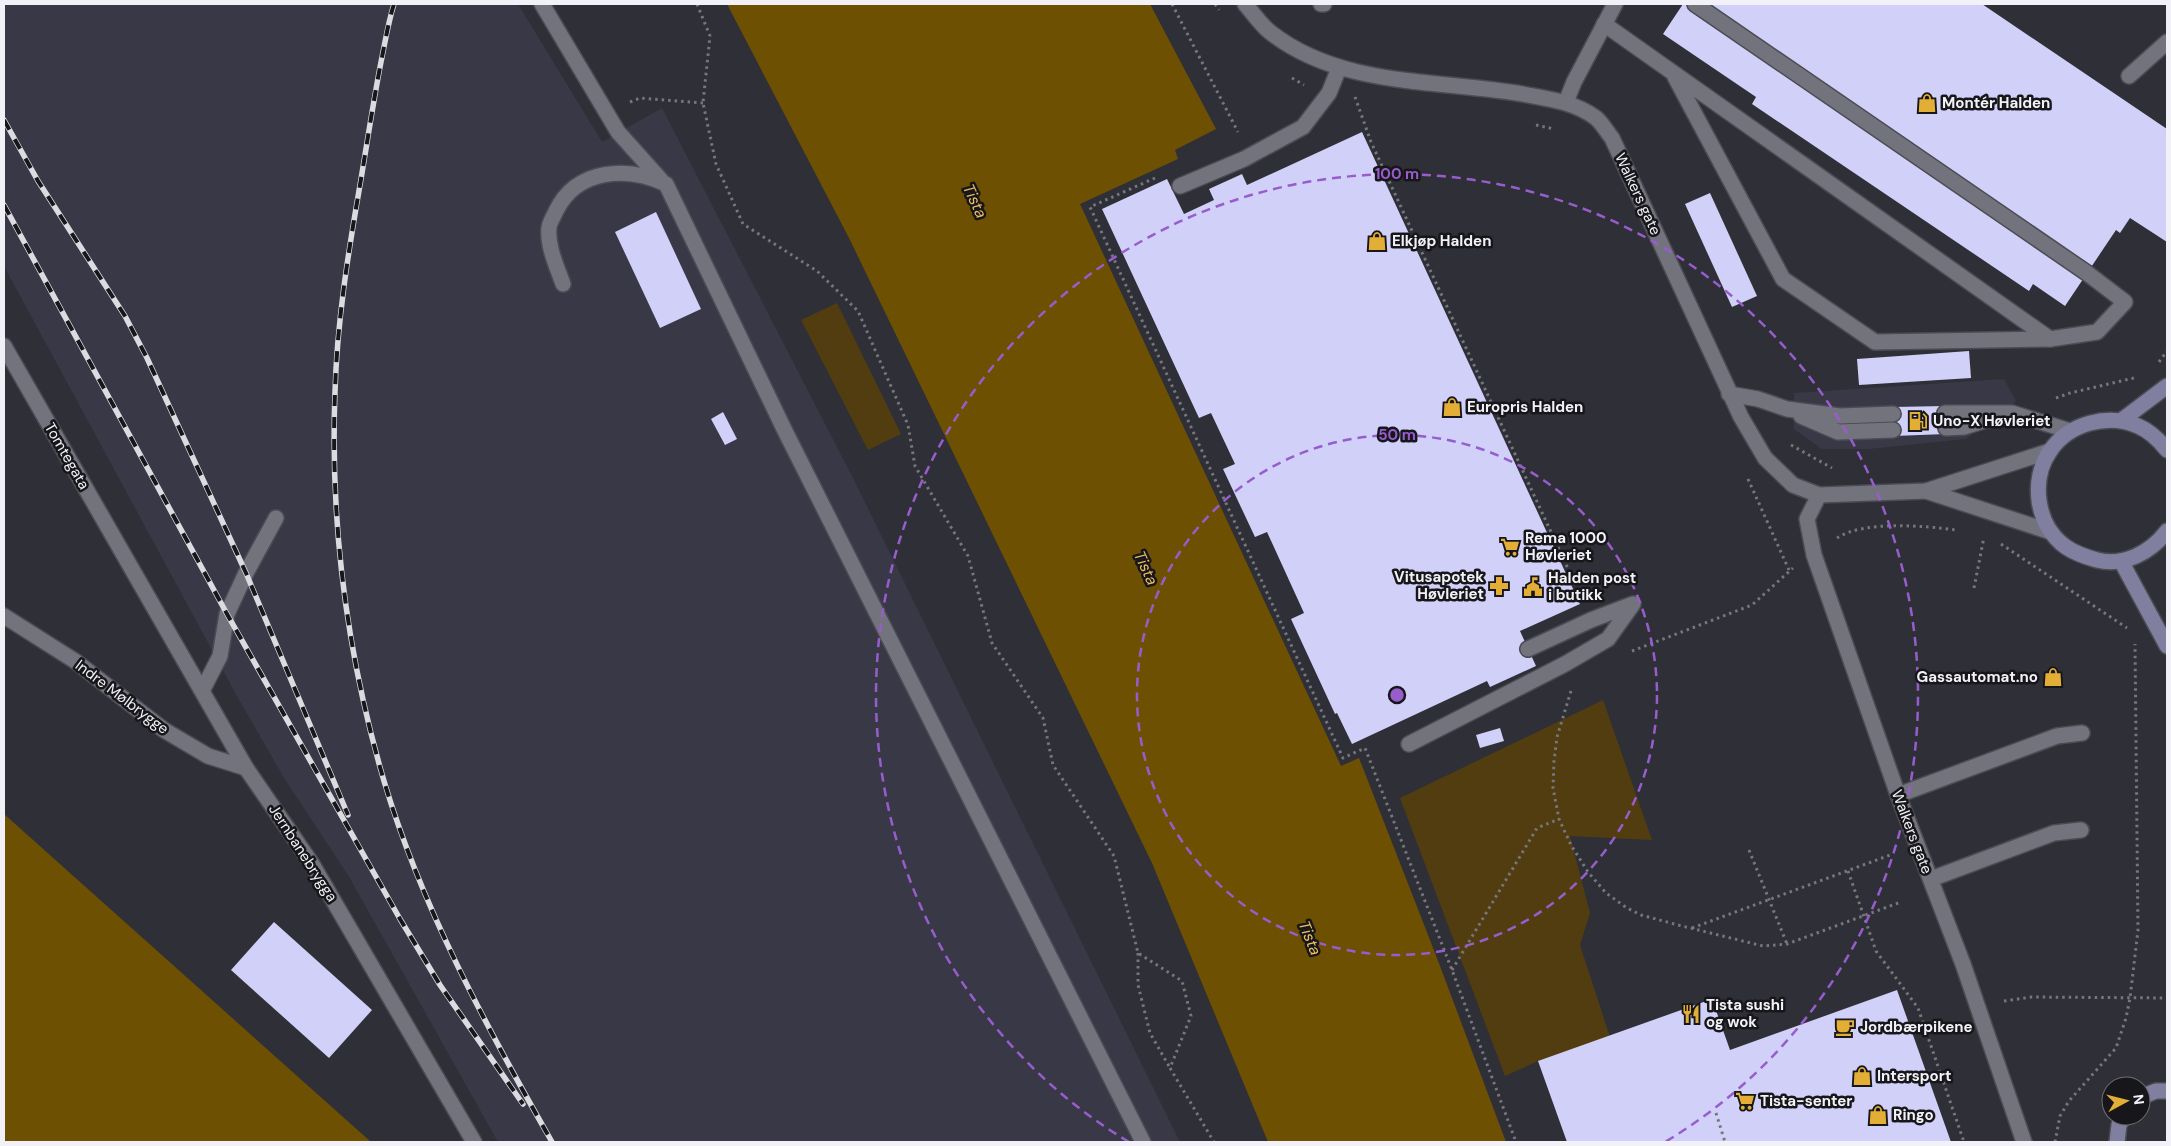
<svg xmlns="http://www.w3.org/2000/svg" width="2171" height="1146" font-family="'DM Sans',sans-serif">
<rect width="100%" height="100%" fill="#2f2f37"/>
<g fill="#393847">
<path d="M 4,4 L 518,4 L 602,142 L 662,108 L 853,478 L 1180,1142 L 498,1142 L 348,875 L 286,781 L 238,698 L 4,266 Z"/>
<path d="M 2004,379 L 2016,401 L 1966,439 L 1869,449 L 1822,449 L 1794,429 L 1794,393 Z"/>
</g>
<g fill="#513d0f">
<path d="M 837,303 L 901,434 L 868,450 L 801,320 Z"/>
<path d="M 1603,700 L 1652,840 L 1570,836 L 1590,913 L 1580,945 L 1610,1037 L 1536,1062 L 1505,1076 L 1400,798 Z"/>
</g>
<g fill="#6e5002">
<path d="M 727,4 L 1150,4 L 1216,129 L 1175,150 L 1178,159 L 1080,204 L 1341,766 L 1359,758 L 1437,958 L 1506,1142 L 1268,1142 L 1152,863 L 849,238 Z"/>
<path d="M 4,814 L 371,1142 L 4,1142 Z"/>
</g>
<g fill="#d1d0f8">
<path d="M 1683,4 L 1982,4 L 2167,129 L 2167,242 L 2130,218 L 2120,233 L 2116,230 L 2065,306 L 2033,284 L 2029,291 L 1752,104 L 1756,97 L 1663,34 Z"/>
<path d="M 1362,132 L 1580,604 L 1520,631 L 1536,666 L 1490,687 L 1487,681 L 1352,744 L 1337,713 L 1335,714 L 1291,619 L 1304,613 L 1267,532 L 1255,537 L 1223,469 L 1235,464 L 1211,413 L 1199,418 L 1102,209 L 1167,179 L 1184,214 L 1214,200 L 1209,189 L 1242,174 L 1247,185 Z"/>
<path d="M 1710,193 L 1757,296 L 1732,307 L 1685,204 Z"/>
<path d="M 656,212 L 701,309 L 660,328 L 615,232 Z"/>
<path d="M 1969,351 L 1971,378 L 1859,385 L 1857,359 Z"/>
<path d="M 1945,406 L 1946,434 L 1894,436 L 1893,407 Z"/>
<path d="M 723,412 L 737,439 L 725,445 L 711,419 Z"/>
<path d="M 1500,728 L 1504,741 L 1480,748 L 1476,735 Z"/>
<path d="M 274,922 L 372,1010 L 329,1058 L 231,970 Z"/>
<path d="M 1897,990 L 1951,1142 L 1567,1142 L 1538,1061 L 1712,999 L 1730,1050 Z"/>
</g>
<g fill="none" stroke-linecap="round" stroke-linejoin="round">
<g stroke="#4b4b53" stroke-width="18">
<g id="lane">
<path d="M 542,4 L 618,132 L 661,180"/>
<path d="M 1321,4 L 1324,4"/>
<path d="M 1604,24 L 2050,339 L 2097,332 L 2125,302 L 2087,273 L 1695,4"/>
<path d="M 2129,76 L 2167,42"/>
<path d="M 1675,77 L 1783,279 L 1875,342 L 2050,339"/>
<path d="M 1566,102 L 1574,82 L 1615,4"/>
<path d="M 1180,186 L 1244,159 L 1303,127 L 1329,93 L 1339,68"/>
<path d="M 563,284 C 557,267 547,246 549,228 C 549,223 554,216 556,211 C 577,168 628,166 666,184 L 784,429 L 1143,1142"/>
<path d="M 1729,394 L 1758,399 L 1787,409 L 1840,416 L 1893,414"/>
<path d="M 1945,413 L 2012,413 L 2070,431"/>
<path d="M 1801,416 L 1838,432 L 1893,430"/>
<path d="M 1946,428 L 1964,427 L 1996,417"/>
<path d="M 1819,495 L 1807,519 L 1814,555 L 1898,795 L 1963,964 L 2024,1142"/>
<path d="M 4,616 L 75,661 L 164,730 L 208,756 L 246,768"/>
<path d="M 202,691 L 220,656 L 227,614 L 246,573 L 276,518"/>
<path d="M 1409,744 L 1565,664 L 1608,639 L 1633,604 L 1591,620 L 1528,649"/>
<path d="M 1898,795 L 2057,736 L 2082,733"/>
<path d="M 1931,879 L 2054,833 L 2081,830"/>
</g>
</g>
<g stroke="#4b4b53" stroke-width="18">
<g id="street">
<path d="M 1245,4 C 1253,13 1261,25 1270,32 C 1342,89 1443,79 1528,95 C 1551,99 1576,103 1596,118 C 1602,123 1607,132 1612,138 L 1741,417 L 1765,458 L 1793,485 L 1819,495 L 1926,491 L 2050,451"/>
<path d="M 4,346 L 246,768 L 312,864 L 474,1142"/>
<path d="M 1926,491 L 2051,532"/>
</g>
</g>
<g stroke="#4b4b53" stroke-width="18">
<g id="secondary">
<path d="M 2122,420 L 2167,386"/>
<path d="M 2167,450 C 2159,440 2150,431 2138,426 C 2108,413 2069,423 2050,451 C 2030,480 2036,526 2066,547 C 2076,554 2086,557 2097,560 C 2124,567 2151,552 2167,531"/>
<path d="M 2121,561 L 2167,646"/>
<path d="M 2141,1097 L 2156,1091 L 2167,1091"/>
<path d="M 2117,1142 L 2119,1125 L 2124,1116"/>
</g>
</g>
<g stroke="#76767d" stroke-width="3" stroke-dasharray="2.5 4" stroke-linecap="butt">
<path d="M 697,4 L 710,36 L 703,103 L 716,164 L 743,224 L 817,271 L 858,311 L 908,425 L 915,466 L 968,556 L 992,643 L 1043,718 L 1053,765 L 1114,856 L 1138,953 L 1182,981 L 1191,1016 L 1170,1068 L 1214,1142"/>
<path d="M 1172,4 L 1238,132"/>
<path d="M 1215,4 L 1219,10"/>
<path d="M 1292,78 L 1304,85"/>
<path d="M 1355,97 L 1371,142 L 1581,597"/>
<path d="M 630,102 L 640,98 L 703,103"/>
<path d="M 1536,125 L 1554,129"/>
<path d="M 1155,178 L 1090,207 L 1343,758 L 1365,748 L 1452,970 L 1516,1142"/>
<path d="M 2159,362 L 2167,351"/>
<path d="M 2056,398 L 2070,393 L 2134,378"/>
<path d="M 1791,445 L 1832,468"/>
<path d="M 1748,479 L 1789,570"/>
<path d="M 1837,538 C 1864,520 1926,526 1956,530"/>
<path d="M 2001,544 L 2127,628"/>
<path d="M 1974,588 L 1984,537"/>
<path d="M 1632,651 L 1752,605 L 1793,568"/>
<path d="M 1571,691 L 1557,737 L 1554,761 L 1553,788 L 1559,819 L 1571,845 L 1588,872 L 1606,893 L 1627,908 L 1641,915 L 1678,925 L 1763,946 L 1787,944 L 1901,902"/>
<path d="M 1749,850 L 1787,944"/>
<path d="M 1848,871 L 1876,951 L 1918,1008 L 1964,1142"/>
<path d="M 1692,928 L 1893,854"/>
<path d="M 1138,953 L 1138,985 L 1150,1033 L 1170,1068"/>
<path d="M 1452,970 L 1537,828 L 1559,819"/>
<path d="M 2004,1001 L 2032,997 L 2167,998"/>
<path d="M 1716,1113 L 1725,1142"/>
<path d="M 2055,1142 L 2060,1116 L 2069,1101 L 2116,1048 L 2126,1018 L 2130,998 L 2138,930 L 2135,644"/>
</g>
<use href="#lane" stroke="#73737d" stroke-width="15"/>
<use href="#street" stroke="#73737d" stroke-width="15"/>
<use href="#secondary" stroke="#817f9f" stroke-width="15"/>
<g stroke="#dbdbe1" stroke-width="5.5">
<g id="rail">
<path d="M 394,4 C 388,23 385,43 381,62 C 373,103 367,144 360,185 C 348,254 337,322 335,392 C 330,523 347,655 384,781 C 422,908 487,1028 552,1142"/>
<path d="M 4,120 L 38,181 L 125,316 L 147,358 L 246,573 L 348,815"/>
<path d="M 4,205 L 227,614 L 400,919 L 440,985 L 523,1104"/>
</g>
</g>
<use href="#rail" stroke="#17171b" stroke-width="4" stroke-dasharray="11" stroke-linecap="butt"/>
</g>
<g fill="none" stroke="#985dcd" stroke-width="2.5" stroke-dasharray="9 6">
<circle cx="1397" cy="695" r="260"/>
<path d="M1129 1142A521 521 0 1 1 1665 1142"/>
</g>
<defs>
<g id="shop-bare" transform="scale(1.5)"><path d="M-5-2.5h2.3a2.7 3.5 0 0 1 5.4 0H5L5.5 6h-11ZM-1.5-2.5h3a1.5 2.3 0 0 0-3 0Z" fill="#e3ae35" stroke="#17171b" stroke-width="2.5" paint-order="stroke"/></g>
<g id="fuel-bare" transform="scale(1.5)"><path d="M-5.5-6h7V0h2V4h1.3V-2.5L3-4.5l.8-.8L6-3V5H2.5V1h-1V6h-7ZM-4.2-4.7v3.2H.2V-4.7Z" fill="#e3ae35" stroke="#17171b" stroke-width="2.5" paint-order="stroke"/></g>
<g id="supermarket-bare" transform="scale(1.5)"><path d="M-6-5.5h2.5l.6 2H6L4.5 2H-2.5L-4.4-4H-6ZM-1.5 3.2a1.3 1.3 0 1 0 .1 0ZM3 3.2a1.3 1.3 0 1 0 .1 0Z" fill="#e3ae35" stroke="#17171b" stroke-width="2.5" paint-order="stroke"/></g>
<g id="pharmacy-bare" transform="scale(1.5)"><path d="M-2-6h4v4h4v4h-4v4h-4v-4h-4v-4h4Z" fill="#e3ae35" stroke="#17171b" stroke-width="2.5" paint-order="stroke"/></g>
<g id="civic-bare" transform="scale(1.5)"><path d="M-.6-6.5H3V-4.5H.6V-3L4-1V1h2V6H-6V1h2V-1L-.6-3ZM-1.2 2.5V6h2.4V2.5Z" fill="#e3ae35" stroke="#17171b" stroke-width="2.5" paint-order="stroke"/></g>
<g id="restaurant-bare" transform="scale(1.5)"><path d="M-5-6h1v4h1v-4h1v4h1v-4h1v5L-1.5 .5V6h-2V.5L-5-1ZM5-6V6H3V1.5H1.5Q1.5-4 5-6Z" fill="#e3ae35" stroke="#17171b" stroke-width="2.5" paint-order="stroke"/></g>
<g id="cafe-bare" transform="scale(1.5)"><path d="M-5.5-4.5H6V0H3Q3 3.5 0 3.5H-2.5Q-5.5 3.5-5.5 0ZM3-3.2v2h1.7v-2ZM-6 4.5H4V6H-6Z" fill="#e3ae35" stroke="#17171b" stroke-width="2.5" paint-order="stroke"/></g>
</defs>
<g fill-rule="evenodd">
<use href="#shop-bare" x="1927" y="103"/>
<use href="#shop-bare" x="1377" y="241"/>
<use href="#shop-bare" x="1452" y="407"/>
<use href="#fuel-bare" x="1918" y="421"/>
<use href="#supermarket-bare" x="1510" y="547"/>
<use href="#pharmacy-bare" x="1499" y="586"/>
<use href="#civic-bare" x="1533" y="587"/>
<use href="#shop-bare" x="2053" y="677"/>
<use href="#restaurant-bare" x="1691" y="1014"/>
<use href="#cafe-bare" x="1845" y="1027"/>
<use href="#shop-bare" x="1862" y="1076"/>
<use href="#supermarket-bare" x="1745" y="1101"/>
<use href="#shop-bare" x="1878" y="1115"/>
</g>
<g text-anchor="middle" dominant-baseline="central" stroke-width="5" stroke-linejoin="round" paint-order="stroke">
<g font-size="15" font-weight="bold" fill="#f1f1f7" stroke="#17171b" text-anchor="start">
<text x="1942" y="103">Montér Halden</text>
<text x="1392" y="241">Elkjøp Halden</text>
<text x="1467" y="407">Europris Halden</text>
<text x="1933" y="421">Uno-X Høvleriet</text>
<text x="1525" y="538">Rema 1000<tspan x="1525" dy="17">Høvleriet</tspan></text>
<text x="1484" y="577" text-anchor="end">Vitusapotek<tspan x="1484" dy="17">Høvleriet</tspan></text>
<text x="1548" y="578">Halden post<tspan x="1548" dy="17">i butikk</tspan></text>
<text x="2038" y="677" text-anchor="end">Gassautomat.no</text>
<text x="1706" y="1005">Tista sushi<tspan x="1706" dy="17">og wok</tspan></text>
<text x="1860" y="1027">Jordbærpikene</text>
<text x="1877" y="1076">Intersport</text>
<text x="1760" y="1101">Tista-senter</text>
<text x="1893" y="1115">Ringo</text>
</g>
<g font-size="15" fill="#f1f1f7" stroke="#17171b">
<text transform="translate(1638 194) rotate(65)">Walkers gate</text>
<text transform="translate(67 456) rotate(60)">Tomtegata</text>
<text transform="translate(122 697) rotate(37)">Indre Mølbrygge</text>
<text transform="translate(1912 832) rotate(69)">Walkers gate</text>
<text transform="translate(303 853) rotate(57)">Jernbanebrygga</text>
</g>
<g font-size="16" font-style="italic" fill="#ebbe62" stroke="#17171b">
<text transform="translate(975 201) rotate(65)">Tista</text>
<text transform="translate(1146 568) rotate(65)">Tista</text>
<text transform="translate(1310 938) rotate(68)">Tista</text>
</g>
</g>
<circle cx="1397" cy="695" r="8" fill="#985dcd" stroke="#17171b" stroke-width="2.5"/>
<g font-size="15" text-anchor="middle" font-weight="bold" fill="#985dcd" stroke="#17171b" stroke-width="5" stroke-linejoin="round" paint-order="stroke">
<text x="1397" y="179">100 m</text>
<text x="1397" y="440">50 m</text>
</g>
<rect width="2171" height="1146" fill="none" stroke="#f1f1f7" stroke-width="10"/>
<g transform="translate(2126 1101) rotate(83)"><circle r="24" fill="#17171b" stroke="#6e6e73"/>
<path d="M0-4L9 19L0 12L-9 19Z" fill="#e3ae35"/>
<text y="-8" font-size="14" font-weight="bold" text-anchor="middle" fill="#f1f1f7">N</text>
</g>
</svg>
